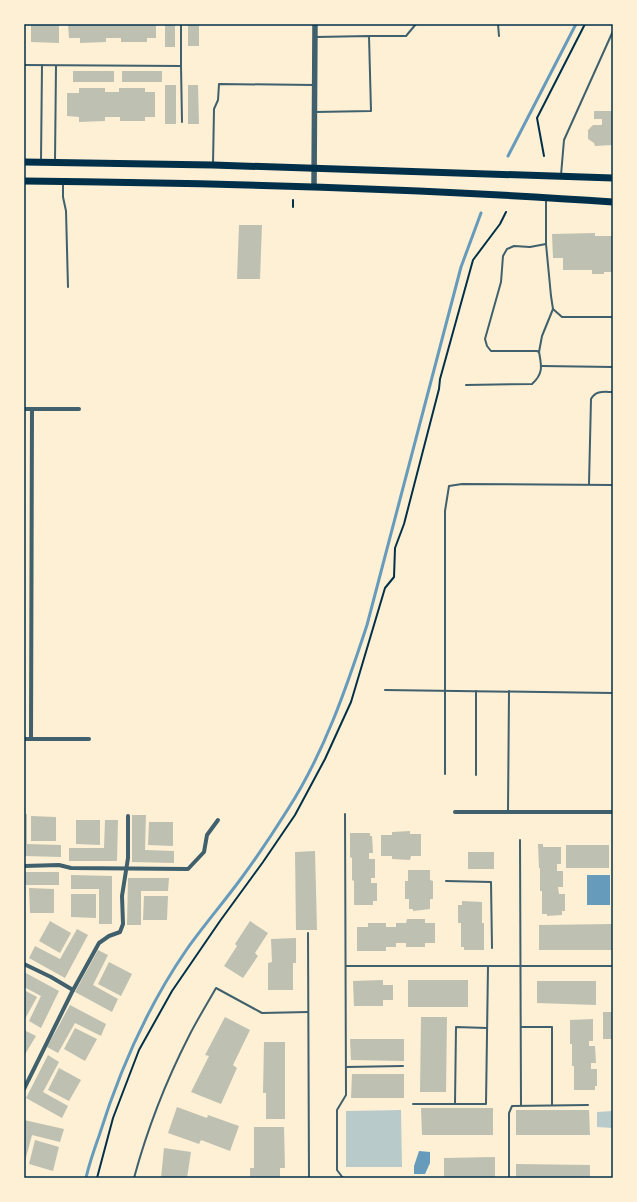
<svg xmlns="http://www.w3.org/2000/svg" width="637" height="1202" font-family="Manrope,sans-serif">
<rect width="100%" height="100%" fill="#fdf0d5"/>
<g fill="#b9caca">
<path d="M 401,1110 L 402,1167 L 346,1167 L 346,1111 Z"/>
<path d="M 613,1111 L 613,1128 L 597,1127 L 597,1112 Z"/>
</g>
<g fill="#669bbc">
<rect x="587" y="875" width="23" height="30"/>
<path d="M 419,1151 L 430,1152 L 430,1163 L 425,1174 L 414,1174 L 414,1166 Z"/>
</g>
<g fill="none" stroke-linecap="round" stroke-linejoin="round">
<g stroke="#669bbc" stroke-width="3">
<path d="M 508,156 L 576,24"/>
<path d="M 86,1178 C 89,1164 94,1150 99,1136 C 119,1072 149,1004 187,949 C 204,925 223,903 240,880 C 257,857 273,833 288,809 C 324,753 346,689 367,625 L 461,267 L 481,213"/>
</g>
</g>
<g fill="#bec0b2">
<path d="M 31,24 L 59,24 L 59,43 L 31,42 Z"/>
<path d="M 68,24 L 156,24 L 156,38 L 147,38 L 147,42 L 121,42 L 121,38 L 106,38 L 106,42 L 80,43 L 80,38 L 69,38 Z"/>
<rect x="165" y="24" width="10" height="23"/>
<rect x="188" y="24" width="11" height="22"/>
<rect x="73" y="71" width="41" height="11"/>
<rect x="122" y="71" width="40" height="11"/>
<rect x="165" y="85" width="11" height="39"/>
<path d="M 188,85 L 198,85 L 199,124 L 188,124 Z"/>
<path d="M 79,88 L 105,88 L 105,92 L 119,92 L 119,88 L 145,88 L 145,92 L 155,92 L 155,117 L 145,117 L 145,121 L 120,121 L 120,117 L 105,117 L 105,121 L 79,122 L 79,117 L 67,116 L 67,93 L 79,93 Z"/>
<path d="M 594,111 L 613,111 L 613,145 L 595,146 L 594,143 L 588,139 L 588,130 L 593,125 L 602,125 L 602,119 L 594,119 Z"/>
<path d="M 239,225 L 262,225 L 260,279 L 237,279 Z"/>
<path d="M 595,233 L 595,236 L 613,236 L 613,272 L 604,272 L 604,274 L 592,274 L 592,270 L 563,270 L 563,258 L 553,258 L 552,234 Z"/>
<path d="M 24,814 L 27,814 L 27,844 L 61,845 L 61,857 L 24,856 Z"/>
<path d="M 132,815 L 146,815 L 145,850 L 174,851 L 174,863 L 132,862 Z"/>
<path d="M 31,816 L 56,817 L 56,841 L 31,841 Z"/>
<path d="M 76,820 L 100,820 L 100,845 L 76,844 Z"/>
<path d="M 105,820 L 118,820 L 117,861 L 69,861 L 69,848 L 104,848 Z"/>
<path d="M 149,822 L 173,822 L 173,846 L 148,845 Z"/>
<path d="M 410,831 L 410,834 L 421,834 L 421,856 L 411,856 L 410,860 L 392,859 L 392,856 L 381,856 L 381,835 L 392,835 L 392,832 Z"/>
<path d="M 350,833 L 370,833 L 370,836 L 372,836 L 373,853 L 369,853 L 369,859 L 375,859 L 375,878 L 371,878 L 371,883 L 377,883 L 377,901 L 373,901 L 373,905 L 354,905 L 354,881 L 352,880 L 352,858 L 350,857 Z"/>
<path d="M 538,844 L 543,844 L 543,847 L 561,847 L 561,864 L 557,864 L 557,871 L 563,871 L 563,887 L 558,887 L 559,894 L 565,894 L 565,911 L 562,911 L 562,915 L 547,916 L 547,914 L 542,914 L 542,891 L 540,891 L 540,868 L 539,868 Z"/>
<rect x="566" y="845" width="43" height="23"/>
<path d="M 315,851 L 317,930 L 296,930 L 295,852 Z"/>
<rect x="468" y="852" width="26" height="17"/>
<path d="M 408,870 L 430,870 L 430,880 L 433,881 L 433,899 L 430,899 L 430,909 L 413,911 L 413,909 L 409,909 L 409,899 L 405,899 L 405,881 L 408,881 Z"/>
<path d="M 24,872 L 59,872 L 59,885 L 25,885 L 25,888 L 24,887 Z"/>
<path d="M 71,875 L 112,876 L 112,924 L 99,924 L 99,889 L 71,889 Z"/>
<path d="M 128,878 L 169,878 L 168,891 L 141,891 L 141,925 L 127,925 Z"/>
<path d="M 29,888 L 54,889 L 54,913 L 30,913 Z"/>
<path d="M 71,894 L 96,894 L 96,918 L 71,917 Z"/>
<path d="M 144,896 L 168,896 L 167,920 L 143,920 Z"/>
<path d="M 462,901 L 482,902 L 482,923 L 484,923 L 484,950 L 464,950 L 464,947 L 461,947 L 461,923 L 458,923 L 458,905 L 462,905 Z"/>
<path d="M 407,919 L 425,919 L 425,923 L 435,923 L 435,943 L 425,943 L 425,947 L 406,947 L 406,943 L 396,943 L 396,947 L 386,947 L 386,951 L 357,951 L 357,927 L 368,927 L 368,923 L 386,923 L 386,927 L 396,927 L 396,923 L 406,923 Z"/>
<path d="M 50,921 L 71,933 L 60,953 L 39,941 Z"/>
<path d="M 250,921 L 268,933 L 255,953 L 258,956 L 243,978 L 224,966 L 237,946 L 235,944 Z"/>
<path d="M 613,924 L 613,950 L 539,950 L 539,925 Z"/>
<path d="M 77,929 L 88,935 L 65,978 L 29,958 L 35,946 L 60,959 Z"/>
<path d="M 296,938 L 296,963 L 293,963 L 293,990 L 268,990 L 268,963 L 272,962 L 271,939 Z"/>
<path d="M 98,950 L 108,955 L 93,985 L 118,999 L 112,1012 L 75,992 Z"/>
<path d="M 109,962 L 132,974 L 121,996 L 98,984 Z"/>
<path d="M 24,972 L 59,991 L 41,1028 L 29,1021 L 41,996 L 24,987 Z"/>
<path d="M 383,980 L 383,985 L 393,985 L 393,1000 L 383,1000 L 383,1006 L 354,1006 L 353,981 Z"/>
<rect x="408" y="980" width="60" height="27"/>
<path d="M 537,981 L 596,981 L 596,1005 L 537,1003 Z"/>
<path d="M 24,990 L 37,997 L 25,1019 L 24,1018 Z"/>
<path d="M 70,1005 L 106,1024 L 101,1036 L 75,1023 L 58,1053 L 47,1047 Z"/>
<rect x="603" y="1012" width="10" height="27"/>
<path d="M 225,1017 L 250,1030 L 233,1065 L 237,1068 L 221,1104 L 191,1092 L 209,1056 L 205,1055 Z"/>
<path d="M 421,1017 L 447,1017 L 446,1092 L 420,1092 Z"/>
<path d="M 593,1019 L 593,1041 L 589,1041 L 589,1046 L 595,1046 L 596,1063 L 591,1063 L 591,1069 L 597,1069 L 597,1086 L 595,1086 L 595,1090 L 574,1090 L 574,1066 L 572,1066 L 572,1044 L 570,1044 L 570,1020 Z"/>
<path d="M 75,1028 L 97,1039 L 85,1061 L 64,1049 Z"/>
<path d="M 24,1030 L 36,1036 L 24,1056 Z"/>
<path d="M 350,1039 L 404,1039 L 404,1061 L 351,1060 Z"/>
<path d="M 264,1042 L 285,1042 L 285,1119 L 266,1119 L 266,1093 L 263,1093 Z"/>
<path d="M 48,1055 L 59,1062 L 43,1092 L 68,1106 L 62,1118 L 26,1098 Z"/>
<path d="M 59,1068 L 81,1080 L 69,1101 L 48,1090 Z"/>
<path d="M 352,1074 L 404,1074 L 404,1098 L 351,1098 Z"/>
<path d="M 177,1107 L 207,1118 L 208,1115 L 239,1126 L 230,1151 L 201,1140 L 199,1144 L 168,1133 Z"/>
<path d="M 421,1108 L 493,1108 L 493,1135 L 422,1135 Z"/>
<path d="M 516,1110 L 589,1110 L 590,1135 L 516,1135 Z"/>
<path d="M 24,1120 L 64,1129 L 60,1142 L 32,1135 L 24,1165 Z"/>
<path d="M 254,1127 L 284,1127 L 285,1168 L 280,1168 L 280,1178 L 250,1178 L 250,1168 L 254,1168 Z"/>
<path d="M 35,1140 L 59,1147 L 53,1171 L 29,1164 Z"/>
<path d="M 164,1148 L 191,1152 L 187,1178 L 161,1178 Z"/>
<path d="M 495,1157 L 495,1178 L 444,1178 L 444,1158 Z"/>
<path d="M 516,1164 L 590,1165 L 590,1178 L 516,1178 Z"/>
</g>
<g fill="none" stroke-linecap="round" stroke-linejoin="round">
<g stroke="#003049" stroke-width="2">
<path d="M 544,156 L 537,118 L 585,24"/>
<path d="M 293,200 L 293,207"/>
<path d="M 97,1178 L 113,1118 L 139,1050 L 172,991 L 220,921 L 263,862 L 295,815 L 325,759 L 351,702 L 385,588 L 394,577 L 395,548 L 404,524 L 439,389 L 440,379 L 473,260 L 500,224 L 506,212"/>
</g>
<g stroke="#3f606c" stroke-width="2">
<path d="M 498,24 L 499,36"/>
<path d="M 369,36 L 406,36 L 416,24"/>
<path d="M 24,65 L 181,66 L 181,24"/>
<path d="M 181,66 L 182,122"/>
<path d="M 315,112 L 371,111 L 369,36 L 316,37"/>
<path d="M 41,160 L 42,65"/>
<path d="M 55,161 L 56,66"/>
<path d="M 213,164 L 214,109 L 218,100 L 219,84 L 314,85"/>
<path d="M 561,175 L 564,140 L 613,31"/>
<path d="M 63,183 L 63,197 L 66,211 L 68,287"/>
<path d="M 546,200 L 546,244 L 551,296 L 553,309 L 562,317 L 613,317"/>
<path d="M 539,352 L 542,336 L 553,309"/>
<path d="M 542,366 L 613,367"/>
<path d="M 466,385 L 532,384 C 543,374 542,367 539,352 L 537,351 L 491,351 L 487,346 L 485,339 L 501,282 L 503,256 L 507,249 L 514,246 L 530,247 L 546,244"/>
<path d="M 589,484 L 591,399 C 596,390 604,392 613,392"/>
<path d="M 385,690 L 613,693"/>
<path d="M 445,774 L 445,511 L 449,486 L 462,484 L 613,485"/>
<path d="M 476,775 L 476,691"/>
<path d="M 508,812 L 509,691"/>
<path d="M 520,840 L 521,1105"/>
<path d="M 446,881 L 491,882 L 492,948"/>
<path d="M 308,933 L 309,1178"/>
<path d="M 346,966 L 613,966"/>
<path d="M 521,1027 L 552,1027 L 552,1105"/>
<path d="M 346,1067 L 403,1066"/>
<path d="M 413,1104 L 486,1104 L 488,966"/>
<path d="M 455,1104 L 456,1027 L 487,1028"/>
<path d="M 134,1178 C 147,1130 166,1081 189,1036 C 197,1020 207,1004 216,988 L 262,1013 L 308,1012"/>
<path d="M 343,1178 L 337,1170 L 337,1110 L 346,1095 L 345,814"/>
<path d="M 509,1178 L 509,1113 L 512,1106 L 588,1105"/>
</g>
<g stroke="#3f606c" stroke-width="4">
<path d="M 24,409 L 79,409"/>
<path d="M 24,739 L 89,739"/>
<path d="M 31,739 L 32,409"/>
<path d="M 455,812 L 613,812"/>
<path d="M 24,866 L 59,865 L 71,868 L 188,869 L 204,852 L 207,835 L 218,820"/>
<path d="M 24,964 L 51,977 L 73,990"/>
<path d="M 24,1089 L 72,992 L 99,943 L 109,936 L 120,932 L 123,924 L 122,896 L 128,858 L 128,816"/>
</g>
<path stroke="#3f606c" stroke-width="5.5" d="M 314,187 L 315,24"/>
<g stroke="#003049" stroke-width="7">
<path d="M 24,162 L 213,165 L 613,178"/>
<path d="M 24,181 C 220,183 417,188 613,202"/>
</g>
</g>
<rect width="637" height="1202" fill="none" stroke="#fdf0d5" stroke-width="50"/>
<rect x="25" y="25" width="587" height="1152" fill="none" stroke="#003049" stroke-width="1.5"/>
</svg>
